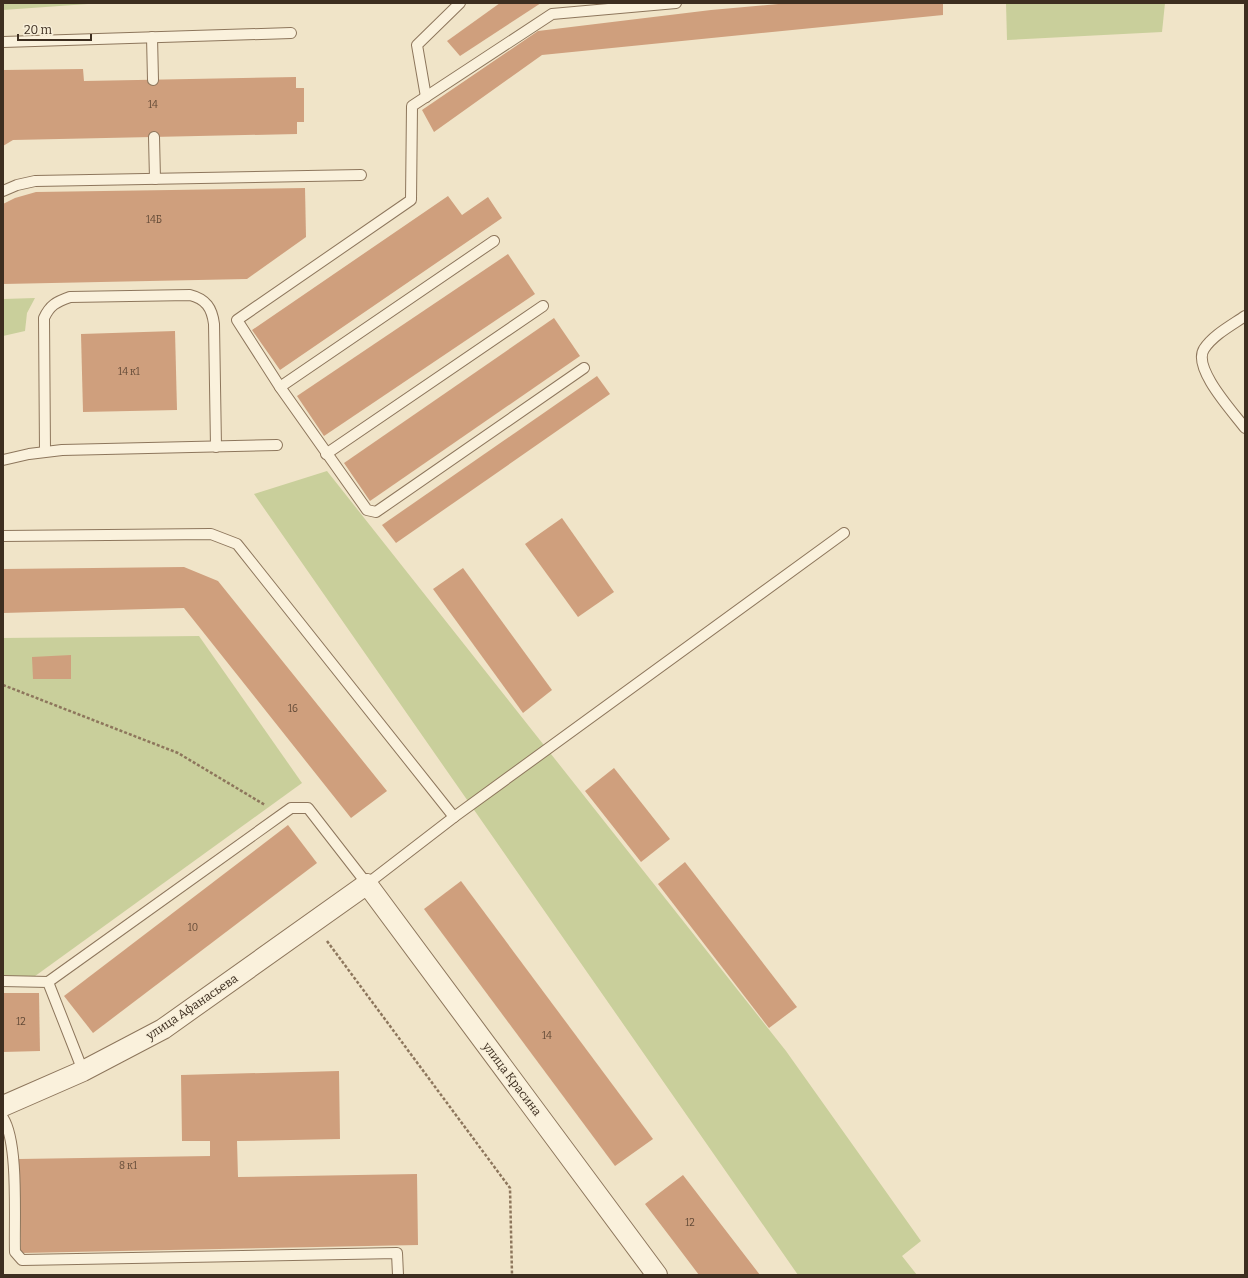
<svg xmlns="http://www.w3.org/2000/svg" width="1248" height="1278" font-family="Bitter,serif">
<rect width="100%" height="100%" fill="#f0e4c8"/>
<g fill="#c9cf9b">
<path d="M 3,3 L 102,3 L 3,10 Z"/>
<path d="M 1006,3 L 1165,3 L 1162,32 L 1007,40 Z"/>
<path d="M 35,298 L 27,313 L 25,331 L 3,336 L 3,299 Z"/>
<path d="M 327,471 L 786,1051 L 921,1241 L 902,1256 L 917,1275 L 798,1275 L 254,494 Z"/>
<path d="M 199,636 L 302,783 L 31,979 L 3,979 L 3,638 Z"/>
</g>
<g fill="#cf9f7d">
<path d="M 500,3 L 541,3 L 460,56 L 447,41 Z"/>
<path d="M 789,3 L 943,3 L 943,15 L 542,55 L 434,132 L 422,110 L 538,31 L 711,10 Z"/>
<path d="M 83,69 L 84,81 L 296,77 L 296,88 L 304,88 L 304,122 L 297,122 L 297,134 L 13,140 L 3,146 L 3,70 Z"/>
<path d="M 305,188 L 306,237 L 247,279 L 3,284 L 3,204 L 15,198 L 36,192 Z"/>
<path d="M 448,196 L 462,215 L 488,197 L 502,218 L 280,370 L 252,330 Z"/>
<path d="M 508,254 L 535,294 L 324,436 L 297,396 Z"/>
<path d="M 554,318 L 580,356 L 370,501 L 344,463 Z"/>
<path d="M 175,331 L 177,410 L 83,412 L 81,334 Z"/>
<path d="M 597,376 L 610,394 L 396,543 L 382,525 Z"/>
<path d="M 562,518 L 614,592 L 578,617 L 525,544 Z"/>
<path d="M 184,567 L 218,581 L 387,791 L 351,818 L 184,608 L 3,613 L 3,569 Z"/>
<path d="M 463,568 L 552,690 L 523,713 L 433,589 Z"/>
<path d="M 71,655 L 71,679 L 33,679 L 32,657 Z"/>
<path d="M 614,768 L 670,839 L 641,862 L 585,791 Z"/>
<path d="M 288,825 L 317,863 L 93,1033 L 64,996 Z"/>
<path d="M 685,862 L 797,1007 L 769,1028 L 658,884 Z"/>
<path d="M 461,881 L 653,1139 L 615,1166 L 424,909 Z"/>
<path d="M 3,993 L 39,993 L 40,1051 L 3,1052 Z"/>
<path d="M 339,1071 L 340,1139 L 237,1141 L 238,1177 L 417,1174 L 418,1245 L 21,1253 L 19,1159 L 210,1156 L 210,1141 L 182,1141 L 181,1075 Z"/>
<path d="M 683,1175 L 760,1275 L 699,1275 L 674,1242 L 645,1204 Z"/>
</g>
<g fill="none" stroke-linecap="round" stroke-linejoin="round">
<g stroke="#8d765c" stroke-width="12">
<g id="service">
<path d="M 152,37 L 153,80"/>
<path d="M 3,42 L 291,33"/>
<path d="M 426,97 L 417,45 L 460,3"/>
<path d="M 154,137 L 155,179"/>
<path d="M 3,191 L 17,185 L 35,181 L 361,175"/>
<path d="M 1245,316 C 1232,325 1213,335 1204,349 C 1192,368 1233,412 1245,428"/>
<path d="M 584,368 L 376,512 L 367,510 L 280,387 L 237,320 L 411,200 L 412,106 L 552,14 L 676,3"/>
<path d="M 280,387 L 494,241"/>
<path d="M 45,451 L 44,318 C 50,305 56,302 70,297 L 190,295 C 206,299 212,308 214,324 L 216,447"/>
<path d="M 326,454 L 543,306"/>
<path d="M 3,460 L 29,454 L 62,450 L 277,445"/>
<path d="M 3,536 L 211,534 L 237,544 L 454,817"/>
<path d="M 3,981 L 48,982 L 83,1071"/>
<path d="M 48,982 L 291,808 L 308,808 L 367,884 L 454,817 L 844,533"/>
<path d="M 3,1118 C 19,1143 14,1220 15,1252 L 22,1260 L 397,1253 L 398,1275"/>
</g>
</g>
<g stroke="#8d765c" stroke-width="22">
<path id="minor" d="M 3,1106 L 83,1071 L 163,1029 L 367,884 L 657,1275"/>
</g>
<g stroke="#8d765c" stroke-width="2.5" stroke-dasharray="3 2" stroke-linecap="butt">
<path d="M 3,685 L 178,753 L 265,805"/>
<path d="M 327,941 L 510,1188 L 512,1275"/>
</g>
<use href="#service" stroke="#faf1dc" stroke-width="10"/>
<use href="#minor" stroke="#faf1dc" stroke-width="20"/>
</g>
<g text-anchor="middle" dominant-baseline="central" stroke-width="3" stroke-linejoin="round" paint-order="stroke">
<g font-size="10" fill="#624a37">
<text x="153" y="105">14</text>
<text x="154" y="220">14Б</text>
<text x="129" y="372">14 к1</text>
<text x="293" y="709">16</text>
<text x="193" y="928">10</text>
<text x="21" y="1022">12</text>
<text x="547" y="1036">14</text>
<text x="128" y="1166">8 к1</text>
<text x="690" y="1223">12</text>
</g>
<g font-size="12" fill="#3d2e20" stroke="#f7eed8">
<text transform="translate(192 1007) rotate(-34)">улица Афанасьева</text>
<text transform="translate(512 1079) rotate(53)">улица Красина</text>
</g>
</g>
<rect width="1248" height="1278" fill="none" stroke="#3d2e20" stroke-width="8"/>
<path d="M18 34v6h73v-6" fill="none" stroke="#3d2e20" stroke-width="2"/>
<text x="24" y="34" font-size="12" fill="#3d2e20" stroke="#f7eed8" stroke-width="3" paint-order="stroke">20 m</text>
</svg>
